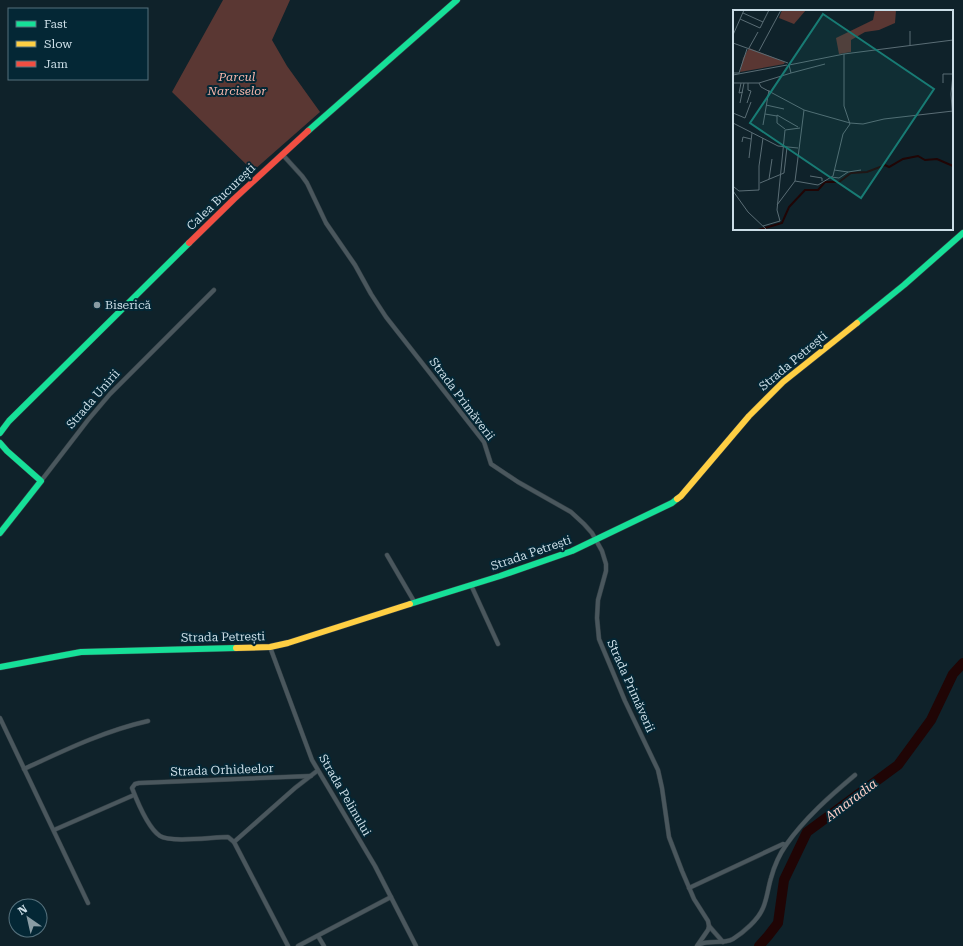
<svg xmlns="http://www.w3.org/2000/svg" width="963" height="946" font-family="'Roboto Serif',serif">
<rect width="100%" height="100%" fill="#0f222a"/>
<path fill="#5a3733" d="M 223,0 L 290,0 L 272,40 L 287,66 L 320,112 L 253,171 L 172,92 Z"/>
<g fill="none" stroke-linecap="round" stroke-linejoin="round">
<path stroke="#200505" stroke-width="10" d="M 759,946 L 768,936 L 778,923 L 784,880 L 807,832 L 898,765 L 931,720 L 953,674 L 963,663"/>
<g stroke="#313e44" stroke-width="5">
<g id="street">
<path d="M 282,154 L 302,176 L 307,183 L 326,223 L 355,265 L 371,294 L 386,317 L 484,442 L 491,464 L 518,482 L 571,512 L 584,524 L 592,533 L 602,551 L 606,564 L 606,571 L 598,600 L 597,618 L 599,639 L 625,701 L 658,770 L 662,788 L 669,837 L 682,871 L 694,899 L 708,921 L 709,926 L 708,930 L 697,946"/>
<path d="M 41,481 L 88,420 L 110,394 L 214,290"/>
<path d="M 387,555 L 415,603"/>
<path d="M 471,585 L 498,644"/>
<path d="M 270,647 L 312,760 L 375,866 L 416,946"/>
<path d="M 0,718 L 88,903"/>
<path d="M 24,769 C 65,750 104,731 148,721"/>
<path d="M 54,830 L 134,795"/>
<path d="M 234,842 L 228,837 C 213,837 171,843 160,836 C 148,828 137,801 132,788 L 135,784 L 139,783 L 311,776"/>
<path d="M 689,888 L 783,844 L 786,845"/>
<path d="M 709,926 L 723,942"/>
<path d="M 318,936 L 324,946"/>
<path d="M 698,945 C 709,939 722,945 733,939 C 744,932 758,920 763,908 C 767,899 768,888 771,878 C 774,867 779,855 786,845 C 805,818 830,796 855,775"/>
<path d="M 288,946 L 234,842 L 295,788 L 317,771"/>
<path d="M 298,946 L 391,897"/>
</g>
</g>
<g stroke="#313e44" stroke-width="7">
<g id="fast">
<path d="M 308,131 L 457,0"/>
<path d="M 857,323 L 904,285 L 963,233"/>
<path d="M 0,433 L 9,421 L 189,243"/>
<path d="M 0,443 L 7,451 L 41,481 L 0,533"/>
<path d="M 410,604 L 500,576 L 572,551 L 672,503 L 677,499"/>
<path d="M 0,667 L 81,652 L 236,648"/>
</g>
</g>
<g stroke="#313e44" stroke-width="7">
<g id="slow">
<path d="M 677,499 L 681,496 L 749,416 L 783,382 L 857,323"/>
<path d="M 236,648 L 270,647 L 288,643 L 410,604"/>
</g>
</g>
<g stroke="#313e44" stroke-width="7">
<path id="jam" d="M 189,243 L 234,199 L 308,131"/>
</g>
<use href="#street" stroke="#4a575d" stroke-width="4"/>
<use href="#fast" stroke="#16e098" stroke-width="6"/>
<use href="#slow" stroke="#ffcf43" stroke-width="6"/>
<use href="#jam" stroke="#f24e42" stroke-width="6"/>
</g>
<circle fill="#899ca4" stroke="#042735" stroke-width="1.5" cx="97" cy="305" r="4"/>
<g text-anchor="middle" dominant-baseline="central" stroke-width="4" stroke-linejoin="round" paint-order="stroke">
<g font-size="12" font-style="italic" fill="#f6b5aa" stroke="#042735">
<text x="237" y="77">Parcul<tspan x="237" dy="14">Narciselor</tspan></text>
</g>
<g font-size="12" fill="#cbdde6" stroke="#042735">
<text transform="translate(221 197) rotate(-44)">Calea București</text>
<text transform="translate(793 361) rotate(-40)">Strada Petrești</text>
<text transform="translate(93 399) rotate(-49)">Strada Unirii</text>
<text transform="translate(462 399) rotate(53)">Strada Primăverii</text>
<text transform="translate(531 553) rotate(-19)">Strada Petrești</text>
<text transform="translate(223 637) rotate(-1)">Strada Petrești</text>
<text transform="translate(631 686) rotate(66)">Strada Primăverii</text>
<text transform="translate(222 770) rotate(-2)">Strada Orhideelor</text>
<text transform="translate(345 795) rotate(60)">Strada Pelinului</text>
</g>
<g font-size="12" fill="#cbdde6" stroke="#042735" text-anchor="start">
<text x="105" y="305">Biserică</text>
</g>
<g font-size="13" font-style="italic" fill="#fccfc7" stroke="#042735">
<text transform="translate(851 800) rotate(-37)">Amaradia</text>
</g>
</g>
<g transform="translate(733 10)">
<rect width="220" height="220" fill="#0f222a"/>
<path d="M 49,0 L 73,0 L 61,14 L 46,8 Z" fill="#5a3733"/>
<path d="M 142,0 L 163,0 L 162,13 L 146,20 L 132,22 L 118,30 L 118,42 L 106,44 L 103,28 L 140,10 ZM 16,38 L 52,52 L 51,54 L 7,62 L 10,48 Z" fill="#5a3733"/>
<path fill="none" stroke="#200505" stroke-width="2" d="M 25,220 L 49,213 L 56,197 L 72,180 L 85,180 L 92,172 L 106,172 L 118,163 L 134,162 L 152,155 L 156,157 L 170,149 L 185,146 L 192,150 L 204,149 L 220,156"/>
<path fill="none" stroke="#5a6d75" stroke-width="1" d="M 10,3 L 30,12M 7,9 L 27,18 L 36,0M 0,25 L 11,0M 0,33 L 55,53M 177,36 L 177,21M 16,38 L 25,22M 26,41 L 48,0M 56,55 L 111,44 L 220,30M 0,63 L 6,63 L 14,39M 58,63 L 92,54M 220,64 L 218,84 L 220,111M 0,65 L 54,55M 0,73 L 26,73 L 58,63 L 56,55M 8,73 L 6,83 L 10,82M 26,73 L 28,77 L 71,100 L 117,113 L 130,114 L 151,109 L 220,101M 210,73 L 210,64 L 220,64M 7,93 L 11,73M 14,93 L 18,81 L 15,80 L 15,73M 33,95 L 51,99M 0,103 L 12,108 L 18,92M 32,104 L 44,106M 0,113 L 45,136 L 65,138M 30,115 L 36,80M 52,119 L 44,113 L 44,105 L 65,117M 9,132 L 10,127 L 18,129M 16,148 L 19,123M 101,160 L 115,162M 77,166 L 89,168 L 89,171M 98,167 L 106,168 L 115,162 L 128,160M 36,169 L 39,149M 62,171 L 85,175 L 100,166 L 110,124 L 117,114 L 111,96 L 111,44M 27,173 L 51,163 L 54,137M 1,177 L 6,181 L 26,180 L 26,156 L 30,128M 0,181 L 15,202 L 34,220M 44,195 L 62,171 L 71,100M 30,216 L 47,211 L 44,200 L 52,120 L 67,118"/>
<path fill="#187b74" fill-opacity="0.15" stroke="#187b74" stroke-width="2" d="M 90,4 L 201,79 L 128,188 L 17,113 Z"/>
<rect width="220" height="220" fill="none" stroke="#cbdde6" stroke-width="2"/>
</g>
<rect x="8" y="8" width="140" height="72" fill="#042735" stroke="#54707c"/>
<rect x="16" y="21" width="20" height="6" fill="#16e098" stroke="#54707c"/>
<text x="44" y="28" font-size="12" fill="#cbdde6">Fast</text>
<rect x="16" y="41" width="20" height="6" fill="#ffcf43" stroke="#54707c"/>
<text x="44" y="48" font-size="12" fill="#cbdde6">Slow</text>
<rect x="16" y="61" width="20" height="6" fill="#f24e42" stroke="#54707c"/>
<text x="44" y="68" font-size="12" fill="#cbdde6">Jam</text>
<g transform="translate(28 918) rotate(326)"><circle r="19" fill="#042735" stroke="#54707c"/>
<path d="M0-3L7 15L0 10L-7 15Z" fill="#899ca4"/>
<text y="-6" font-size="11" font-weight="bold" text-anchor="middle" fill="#cbdde6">N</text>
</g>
</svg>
